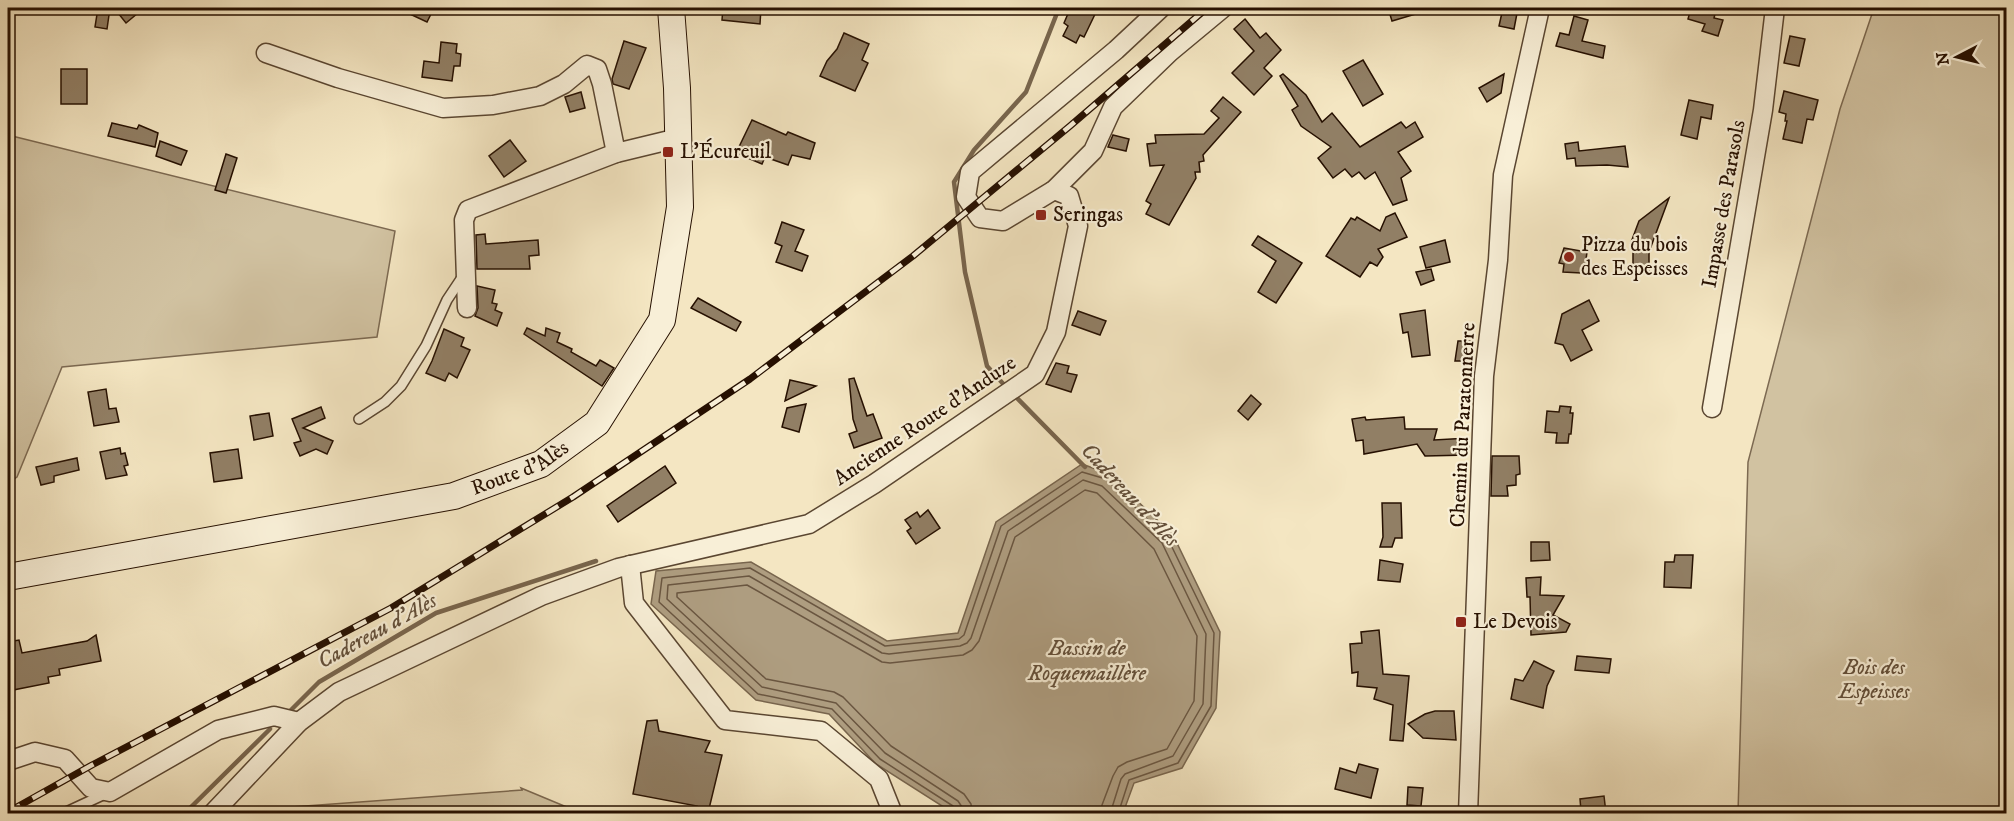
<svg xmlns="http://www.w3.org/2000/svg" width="2014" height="821" font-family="'IM FELL DW Pica',serif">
<rect width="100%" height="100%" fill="#f4e6c2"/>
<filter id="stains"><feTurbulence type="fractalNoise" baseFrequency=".00333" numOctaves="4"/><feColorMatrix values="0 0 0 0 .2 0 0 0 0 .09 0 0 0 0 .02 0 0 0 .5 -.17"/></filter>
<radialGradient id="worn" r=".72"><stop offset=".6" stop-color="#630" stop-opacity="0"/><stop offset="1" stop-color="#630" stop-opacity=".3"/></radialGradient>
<g fill="#d1c2a1" stroke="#7c6951" stroke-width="1.5">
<path d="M 1874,8 L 2006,8 L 2006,813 L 1738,813 L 1748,462 L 1840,109 Z"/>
<path d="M 8,135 L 395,231 L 377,337 L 62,367 L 17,477 L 8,483 Z"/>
<path d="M 521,788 L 581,813 L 223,814 L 225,812 L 522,790 Z"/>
</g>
<path fill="#ae9d80" stroke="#78654d" stroke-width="1.5" d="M 1082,464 L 1109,474 L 1173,535 L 1220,632 L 1216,708 L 1182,768 L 1134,783 L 1123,813 L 953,813 L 876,764 L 829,714 L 756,700 L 651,604 L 656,571 L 751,562 L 887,641 L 958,633 L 996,522 Z"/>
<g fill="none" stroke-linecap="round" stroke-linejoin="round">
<g stroke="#6a5640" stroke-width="1.5">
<path d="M 956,814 L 953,806 L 880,759 L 832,709 L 758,694 L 659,602 L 662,578 L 750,568 L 885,646 L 959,639 L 964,635 L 1001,526 L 1082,472 L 1106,479 L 1168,539 L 1214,633 L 1211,706 L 1178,763 L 1129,780 L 1118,814"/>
<path d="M 963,814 L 962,807 L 958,801 L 885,753 L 836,703 L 762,687 L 667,599 L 668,585 L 749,576 L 882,653 L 889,654 L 960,646 L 967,643 L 971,638 L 1008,531 L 1083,480 L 1102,486 L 1162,543 L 1206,634 L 1203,704 L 1173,756 L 1125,774 L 1121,779 L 1110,814"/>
<path d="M 972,814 L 971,804 L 964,794 L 891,746 L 843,697 L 834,692 L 766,679 L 677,597 L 677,593 L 747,585 L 882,662 L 890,663 L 963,655 L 972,650 L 979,641 L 1015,537 L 1085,490 L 1097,493 L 1154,549 L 1197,636 L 1194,701 L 1167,749 L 1127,762 L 1118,767 L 1113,776 L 1102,805 L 1101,814"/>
</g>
<g stroke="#78654d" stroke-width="4.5">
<path d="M 1007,388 L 987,366 L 965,272 L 954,182 L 974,150 L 1026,92 L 1059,8"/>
<path d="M 1013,394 L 1085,467"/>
<path d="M 288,713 L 319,682 L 436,613 L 596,561"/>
<path d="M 184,814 L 270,729"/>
</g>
</g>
<g fill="#917f65" stroke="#261001" stroke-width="1.5">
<path d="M 98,8 L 110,8 L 107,29 L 95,27 Z"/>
<path d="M 114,8 L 144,8 L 126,23 Z"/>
<path d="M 397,8 L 434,8 L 427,22 Z"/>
<path d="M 723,8 L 761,8 L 760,24 L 722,20 Z"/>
<path d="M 1076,8 L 1098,8 L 1084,37 L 1080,35 L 1076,43 L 1063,36 L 1068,26 L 1064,23 L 1070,9 L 1074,11 Z"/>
<path d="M 1388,8 L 1426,8 L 1426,11 L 1392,21 Z"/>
<path d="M 1503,8 L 1518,8 L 1514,29 L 1499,26 Z"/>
<path d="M 1691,8 L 1715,14 L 1714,18 L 1723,20 L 1718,36 L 1702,31 L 1705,24 L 1688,19 Z"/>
<path d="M 1574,16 L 1588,20 L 1582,41 L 1605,46 L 1603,58 L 1556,46 L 1560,33 L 1569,35 Z"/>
<path d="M 1245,19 L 1260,38 L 1266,33 L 1281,50 L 1264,68 L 1272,76 L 1254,95 L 1232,73 L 1254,51 L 1234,29 Z"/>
<path d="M 844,33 L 869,44 L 862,60 L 868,63 L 855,91 L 820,76 L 827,61 L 837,49 Z"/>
<path d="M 1790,36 L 1805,39 L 1799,66 L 1784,63 Z"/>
<path d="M 624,41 L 646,48 L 629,89 L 613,84 L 612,79 Z"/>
<path d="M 441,42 L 457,44 L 456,53 L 461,54 L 460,66 L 454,66 L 452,81 L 422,77 L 424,61 L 439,63 Z"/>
<path d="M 1363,60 L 1383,94 L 1363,106 L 1343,71 Z"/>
<rect x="61" y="69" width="26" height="35"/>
<path d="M 1283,74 L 1306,95 L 1322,122 L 1332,113 L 1360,147 L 1401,122 L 1406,128 L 1415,122 L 1423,137 L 1398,152 L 1411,171 L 1401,178 L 1407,200 L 1393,205 L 1375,172 L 1365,179 L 1359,172 L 1352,177 L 1345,169 L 1333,178 L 1318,158 L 1331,147 L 1301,126 L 1292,110 L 1298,106 L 1280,76 Z"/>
<path d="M 1504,74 L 1501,93 L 1487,102 L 1479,88 Z"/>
<path d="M 1784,91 L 1818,100 L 1813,120 L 1807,119 L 1802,143 L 1783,139 L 1787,121 L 1785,121 L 1786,114 L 1779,112 Z"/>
<path d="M 581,92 L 585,108 L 570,112 L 565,97 Z"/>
<path d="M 1223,97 L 1241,112 L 1203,155 L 1204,161 L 1199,162 L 1200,172 L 1195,172 L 1196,178 L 1169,225 L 1146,214 L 1151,204 L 1146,201 L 1164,165 L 1150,166 L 1147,144 L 1156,143 L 1155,135 L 1204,134 L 1219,118 L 1211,111 Z"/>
<path d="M 1689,100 L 1713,105 L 1711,119 L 1701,117 L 1697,139 L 1681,135 Z"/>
<path d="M 752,120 L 786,135 L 788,132 L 815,143 L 810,159 L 792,155 L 788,165 L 765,157 L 762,164 L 736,153 Z"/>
<path d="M 112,123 L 137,129 L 139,125 L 158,133 L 155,147 L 108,136 Z"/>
<path d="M 1113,135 L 1129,139 L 1126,151 L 1108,147 Z"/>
<path d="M 510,140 L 526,161 L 504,177 L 489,156 Z"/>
<path d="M 160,141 L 187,151 L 181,165 L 156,156 Z"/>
<path d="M 1578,142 L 1579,151 L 1625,146 L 1628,167 L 1607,165 L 1576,166 L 1575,158 L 1567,159 L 1565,144 Z"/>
<path d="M 226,154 L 237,158 L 226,193 L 215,190 Z"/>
<path d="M 1669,198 L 1649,252 L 1649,274 L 1633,274 L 1633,246 L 1630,245 L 1639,221 Z"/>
<path d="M 1395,213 L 1407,237 L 1378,249 L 1383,257 L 1377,266 L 1370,262 L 1360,277 L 1326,256 L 1351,218 L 1355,220 L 1357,217 L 1380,231 L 1386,217 Z"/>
<path d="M 782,222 L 804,230 L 795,251 L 808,256 L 802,271 L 776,262 L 782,246 L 775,243 Z"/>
<path d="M 485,234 L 486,244 L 538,240 L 539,255 L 529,256 L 530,269 L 477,269 L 476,235 Z"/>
<path d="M 1258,236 L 1302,263 L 1276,303 L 1258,292 L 1276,261 L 1252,245 Z"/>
<path d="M 1445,240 L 1450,262 L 1426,268 L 1420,247 Z"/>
<path d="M 1564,248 L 1587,252 L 1585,267 L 1582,267 L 1581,273 L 1563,272 L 1564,264 L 1559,263 Z"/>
<path d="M 1431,269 L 1434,280 L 1421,285 L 1416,272 Z"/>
<path d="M 477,286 L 495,290 L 492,303 L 497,304 L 495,310 L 502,313 L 497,326 L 475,316 L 478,308 Z"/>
<path d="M 698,298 L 741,322 L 736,331 L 691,308 Z"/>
<path d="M 1589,300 L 1599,321 L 1582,330 L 1592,350 L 1571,361 L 1563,345 L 1555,343 L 1562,314 Z"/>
<path d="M 1425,310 L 1430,355 L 1412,357 L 1408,332 L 1403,333 L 1400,314 Z"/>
<path d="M 1078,311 L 1106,321 L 1100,335 L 1072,325 Z"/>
<path d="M 527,328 L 545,336 L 546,328 L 560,333 L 557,342 L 572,349 L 571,352 L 596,366 L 600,360 L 614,368 L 602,386 L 524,334 Z"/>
<path d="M 444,329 L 464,338 L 461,346 L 470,350 L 457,378 L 449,373 L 445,381 L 426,373 L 432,361 Z"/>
<path d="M 1458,341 L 1473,341 L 1472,361 L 1455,361 Z"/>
<path d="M 1056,363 L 1069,366 L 1067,373 L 1077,375 L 1071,392 L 1046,384 Z"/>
<path d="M 854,378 L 867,416 L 873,414 L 882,438 L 854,448 L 849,434 L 857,431 L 853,419 L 849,379 Z"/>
<path d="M 790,380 L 816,386 L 785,401 Z"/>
<path d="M 106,389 L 109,409 L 116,408 L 119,422 L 94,426 L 88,392 Z"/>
<path d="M 1251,395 L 1261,404 L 1248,420 L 1238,411 Z"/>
<path d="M 806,404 L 799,432 L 782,427 L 787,408 Z"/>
<path d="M 1560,406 L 1571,407 L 1570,413 L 1573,413 L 1571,434 L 1569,434 L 1568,443 L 1556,443 L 1557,433 L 1545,432 L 1547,411 L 1559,412 Z"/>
<path d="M 321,407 L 325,418 L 303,428 L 333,441 L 327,454 L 316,449 L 300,456 L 294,443 L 301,441 L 292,419 Z"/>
<path d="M 269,413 L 273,436 L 254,440 L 250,416 Z"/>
<path d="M 1365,417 L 1366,420 L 1404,417 L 1405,429 L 1437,429 L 1434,440 L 1469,438 L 1468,455 L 1425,456 L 1417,444 L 1364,454 L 1363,440 L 1356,441 L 1352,419 Z"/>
<path d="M 120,448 L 121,454 L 125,453 L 128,465 L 124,466 L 127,475 L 106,479 L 100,452 Z"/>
<path d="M 238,449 L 242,478 L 214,482 L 210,453 Z"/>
<path d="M 1492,456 L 1519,456 L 1520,474 L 1516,475 L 1516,485 L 1507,486 L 1508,496 L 1491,496 Z"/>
<path d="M 77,458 L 79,470 L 54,476 L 54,482 L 41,485 L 36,467 Z"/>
<path d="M 665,466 L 676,483 L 618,522 L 607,506 Z"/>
<path d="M 1382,503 L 1401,503 L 1402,538 L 1395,538 L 1392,547 L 1380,547 L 1383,537 Z"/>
<path d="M 928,510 L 940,528 L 916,544 L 907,531 L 911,528 L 905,520 L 917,512 L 920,517 Z"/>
<path d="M 1531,542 L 1549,542 L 1550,560 L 1531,561 Z"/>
<path d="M 1675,555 L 1693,555 L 1691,588 L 1664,587 L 1665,562 L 1674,562 Z"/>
<path d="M 1380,560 L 1403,564 L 1400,582 L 1378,580 Z"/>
<path d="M 1541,577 L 1540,595 L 1564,596 L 1553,615 L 1570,624 L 1566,632 L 1531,635 L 1530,597 L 1527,597 L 1526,578 Z"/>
<path d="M 1379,630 L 1383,674 L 1409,676 L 1403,741 L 1390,740 L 1393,705 L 1374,699 L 1377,688 L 1357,686 L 1358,672 L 1352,673 L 1350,644 L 1362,643 L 1361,632 Z"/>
<path d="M 96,635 L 101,661 L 59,669 L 60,675 L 48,677 L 49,683 L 8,691 L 8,642 L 19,640 L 22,653 L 87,641 Z"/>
<path d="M 1577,656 L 1611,659 L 1609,673 L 1575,670 Z"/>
<path d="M 1534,661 L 1554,671 L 1547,686 L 1543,708 L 1511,699 L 1515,679 L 1523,681 Z"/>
<path d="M 1435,711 L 1454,711 L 1456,740 L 1423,738 L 1408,724 L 1425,714 Z"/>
<path d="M 657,720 L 659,731 L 710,741 L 705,752 L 722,755 L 708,813 L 695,813 L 697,806 L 633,794 L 647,721 Z"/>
<path d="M 1359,764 L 1378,769 L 1371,798 L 1335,789 L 1340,768 L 1356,773 Z"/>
<path d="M 1408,787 L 1423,788 L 1421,806 L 1407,805 Z"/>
<path d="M 1604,796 L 1606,813 L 1589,813 L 1588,811 L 1581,811 L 1580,799 Z"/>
</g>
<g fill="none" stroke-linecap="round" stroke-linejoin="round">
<g stroke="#5a4631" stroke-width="12">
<g id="service">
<path d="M 359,419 L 385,402 L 401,386 L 426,346 L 447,300 L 463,276"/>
<path d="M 62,814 L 105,794"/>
</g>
</g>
<g stroke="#5a4631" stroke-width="21">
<g id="minor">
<path d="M 1161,8 L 1116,50 L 970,172 L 966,197 L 980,218 L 1003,221 L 1054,190 L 1093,151 L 1113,107 L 1170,52 L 1223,8"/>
<path d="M 266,53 L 338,78 L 443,108 L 493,105 L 540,96 L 564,84 L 587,65 L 597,69 L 602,84 L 616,153"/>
<path d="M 467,308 L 464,220 L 468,210 L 616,153 L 678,138"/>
<path d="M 1712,408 L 1763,110 L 1775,8"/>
<path d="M 630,565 L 634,603 L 725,720 L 821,731 L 879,779 L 893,814"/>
<path d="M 8,761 L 35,752 L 65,759 L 91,788 L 110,792 L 218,730 L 274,716 L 299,722"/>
<path d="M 212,814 L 299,722 L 339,692 L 541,596 L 618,568 L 809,524 L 874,484 L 1035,374 L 1056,332 L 1078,226 L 1069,196 L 1054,190"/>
<path d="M 1468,814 L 1484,376 L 1498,260 L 1503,175 L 1540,8"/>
</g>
</g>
<g stroke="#261001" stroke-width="28">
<g id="secondary">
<path id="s1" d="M 8,577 L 454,496 L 541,464 L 597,423 L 662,320 L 680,207 L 677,88 L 671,8"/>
</g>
</g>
<use href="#service" stroke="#f8efd7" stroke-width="9"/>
<use href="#minor" stroke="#f8efd7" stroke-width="18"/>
<use href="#secondary" stroke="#f8efd7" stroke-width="26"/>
<g stroke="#261001" stroke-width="7">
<path id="rail" d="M 8,812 L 92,765 L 391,608 L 573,497 L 750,379 L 913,256 L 1070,126 L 1207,8"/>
</g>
<use href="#rail" stroke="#f8efd7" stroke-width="4.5" stroke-dasharray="14" stroke-linecap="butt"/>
</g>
<g fill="#8f2418" stroke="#f8efd7" stroke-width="2">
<rect x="662" y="146" width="12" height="12" rx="3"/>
<rect x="1035" y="209" width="12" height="12" rx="3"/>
<circle cx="1569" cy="257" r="6"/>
<rect x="1455" y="616" width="12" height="12" rx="3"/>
</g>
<g text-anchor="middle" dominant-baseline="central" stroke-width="4.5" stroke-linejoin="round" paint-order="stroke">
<g font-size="21" fill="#261001" stroke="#f8efd7" text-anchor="start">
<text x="680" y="152">L'Écureuil</text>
<text x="1053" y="215">Seringas</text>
<text x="1581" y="245">Pizza du bois<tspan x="1581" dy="24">des Espeisses</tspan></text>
<text x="1473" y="622">Le Devois</text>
</g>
<g font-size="21" fill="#261001" stroke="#f8efd7">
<text transform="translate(1724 204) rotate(-80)">Impasse des Parasols</text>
<text transform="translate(925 421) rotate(-34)">Ancienne Route d'Anduze</text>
<text transform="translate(1463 425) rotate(-87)">Chemin du Paratonnerre</text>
<text stroke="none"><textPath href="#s1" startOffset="525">Route d'Alès</textPath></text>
</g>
<g font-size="21" font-style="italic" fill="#624e39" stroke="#f8efd7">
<text x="1874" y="668">Bois des<tspan x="1874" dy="24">Espeisses</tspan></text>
</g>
<g font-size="22" font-style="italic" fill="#634f3a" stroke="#f8efd7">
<text transform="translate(1130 495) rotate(47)">Cadereau d'Alès</text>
<text transform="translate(377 631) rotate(-29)">Cadereau d'Alès</text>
<text x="1087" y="648">Bassin de<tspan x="1087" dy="25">Roquemaillère</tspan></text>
</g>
</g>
<rect width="2014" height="821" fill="none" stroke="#f4e6c2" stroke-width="30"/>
<rect x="9" y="9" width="1996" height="803" fill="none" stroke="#261001" stroke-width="3"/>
<rect x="15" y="15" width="1984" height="791" fill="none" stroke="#261001" stroke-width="1.5"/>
<g transform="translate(1957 57) rotate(263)" stroke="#f8efd7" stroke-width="4.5" paint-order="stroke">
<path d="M0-4.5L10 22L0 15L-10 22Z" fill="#261001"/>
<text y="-9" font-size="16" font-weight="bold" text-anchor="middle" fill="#261001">N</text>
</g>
<rect width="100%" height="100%" filter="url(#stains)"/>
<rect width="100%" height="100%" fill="url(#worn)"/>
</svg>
